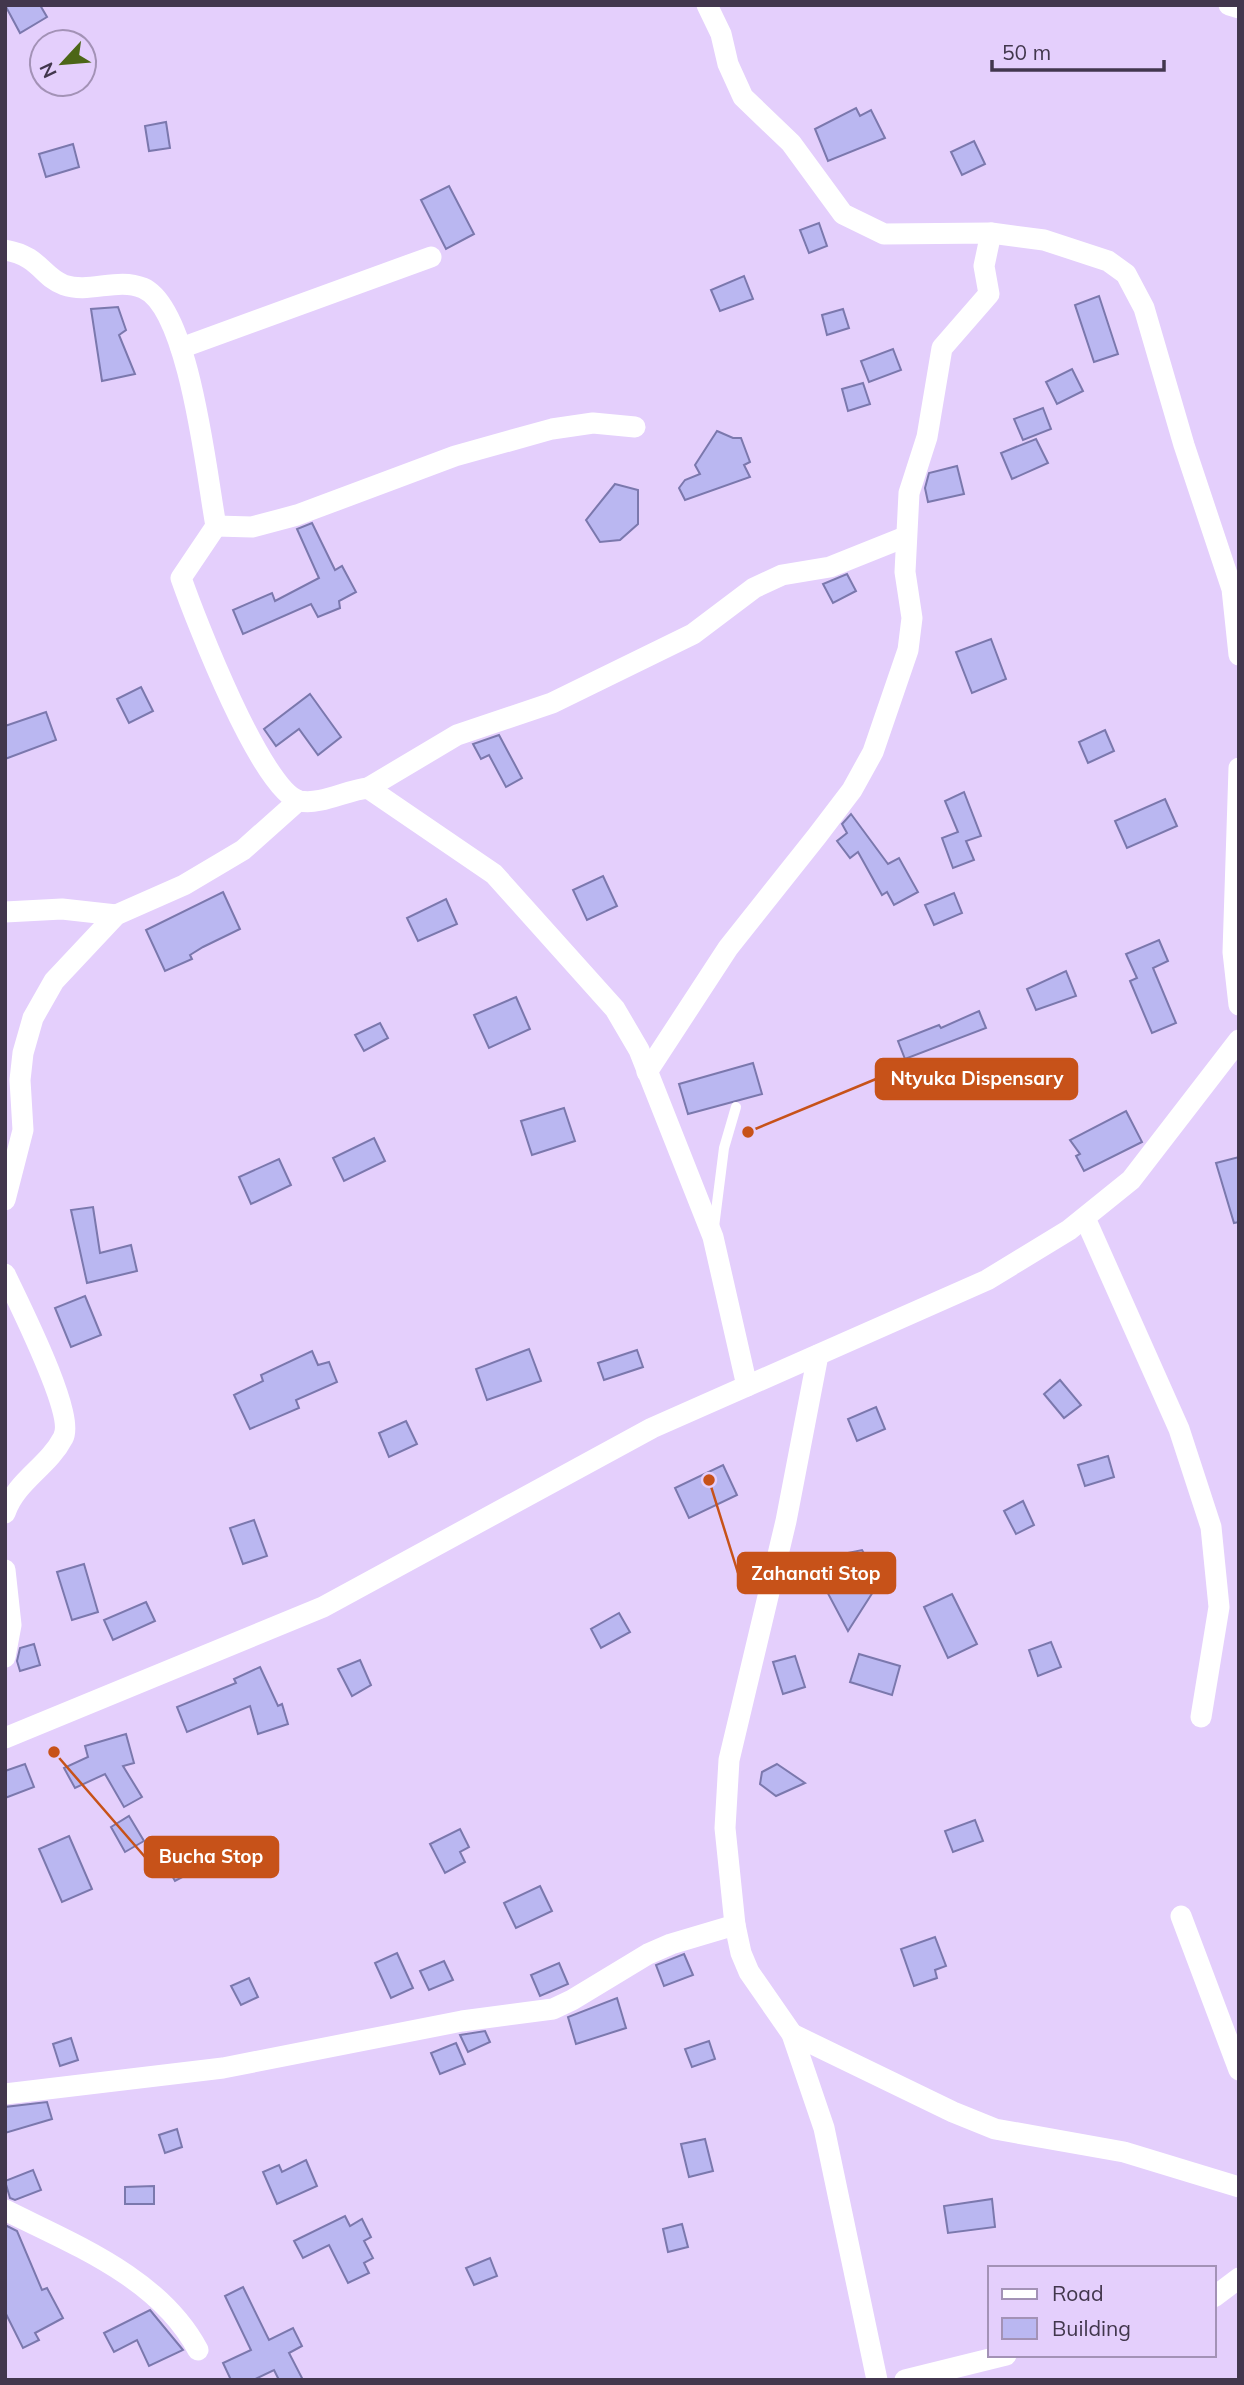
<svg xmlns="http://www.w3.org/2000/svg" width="1244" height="2385" font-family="Mulish,sans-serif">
<rect width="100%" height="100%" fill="#e4cffc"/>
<g fill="#bab7f1" stroke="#7b78ad" stroke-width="2">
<path d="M 5,5 L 40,5 L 47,17 L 20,33 Z"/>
<path d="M 856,108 L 860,116 L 871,110 L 885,138 L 828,161 L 815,129 Z"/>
<path d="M 166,122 L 170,148 L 149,151 L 145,126 Z"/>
<path d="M 974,141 L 985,164 L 962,175 L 951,152 Z"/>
<path d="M 73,144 L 79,167 L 46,177 L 39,154 Z"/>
<path d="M 449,186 L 474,234 L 446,249 L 421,200 Z"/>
<path d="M 819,223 L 827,246 L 809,253 L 800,230 Z"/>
<path d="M 744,276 L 753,299 L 720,311 L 711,290 Z"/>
<path d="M 1099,296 L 1118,354 L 1094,362 L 1075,305 Z"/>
<path d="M 118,307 L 126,330 L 119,335 L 135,374 L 102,381 L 91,309 Z"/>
<path d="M 843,309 L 849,328 L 827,335 L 822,315 Z"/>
<path d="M 893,349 L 901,370 L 869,382 L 861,361 Z"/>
<path d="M 1072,369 L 1083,391 L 1057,404 L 1046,382 Z"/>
<path d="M 863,383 L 870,404 L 848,411 L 842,389 Z"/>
<path d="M 1043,408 L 1051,429 L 1023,440 L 1014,419 Z"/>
<path d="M 717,431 L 733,438 L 741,438 L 750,462 L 744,465 L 750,477 L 685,500 L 679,488 L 685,480 L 700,474 L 695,465 Z"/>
<path d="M 1036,439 L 1048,463 L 1012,479 L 1001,453 Z"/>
<path d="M 957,466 L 964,494 L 928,502 L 925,488 L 929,473 Z"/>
<path d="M 615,484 L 638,490 L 638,524 L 620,540 L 600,542 L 586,520 Z"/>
<path d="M 312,523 L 335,570 L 342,566 L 356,592 L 339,601 L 340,608 L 318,617 L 311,604 L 243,634 L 233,610 L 272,593 L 275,601 L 319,578 L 297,529 Z"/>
<path d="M 847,574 L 856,591 L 833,603 L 823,584 Z"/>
<path d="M 991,639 L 1006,679 L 972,693 L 956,652 Z"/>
<path d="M 141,687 L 153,711 L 129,723 L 117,699 Z"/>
<path d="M 310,694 L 341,737 L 318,755 L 299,729 L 276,746 L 264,729 Z"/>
<path d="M 46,712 L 56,740 L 5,759 L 5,726 Z"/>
<path d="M 1105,730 L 1114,751 L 1088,763 L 1079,742 Z"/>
<path d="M 499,735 L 522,778 L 506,787 L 489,755 L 481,759 L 473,744 Z"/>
<path d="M 964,792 L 981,836 L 966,841 L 974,860 L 953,868 L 942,838 L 958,832 L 945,801 Z"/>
<path d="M 1165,799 L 1177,826 L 1127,848 L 1115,821 Z"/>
<path d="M 851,814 L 888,864 L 899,858 L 918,892 L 894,905 L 887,892 L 882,895 L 858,852 L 850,858 L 837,841 L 847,833 L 842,824 Z"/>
<path d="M 603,876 L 617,906 L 587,920 L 573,890 Z"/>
<path d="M 223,892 L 240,929 L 203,947 L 190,955 L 192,959 L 165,971 L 146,930 Z"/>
<path d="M 954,893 L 962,913 L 934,925 L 925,905 Z"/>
<path d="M 446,899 L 457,924 L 418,941 L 407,918 Z"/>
<path d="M 1159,940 L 1168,961 L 1153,968 L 1176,1023 L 1152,1033 L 1130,981 L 1137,978 L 1126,954 Z"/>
<path d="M 1066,971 L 1076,996 L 1036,1010 L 1027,989 Z"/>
<path d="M 516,997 L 530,1029 L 489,1048 L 474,1015 Z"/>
<path d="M 979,1011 L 986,1028 L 905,1059 L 898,1041 L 939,1025 L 941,1028 Z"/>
<path d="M 380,1023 L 388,1038 L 364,1051 L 355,1035 Z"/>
<path d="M 753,1063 L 762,1094 L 688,1114 L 679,1084 Z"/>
<path d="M 564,1108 L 575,1141 L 532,1155 L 521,1121 Z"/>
<path d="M 1126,1111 L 1142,1142 L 1084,1171 L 1076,1156 L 1080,1154 L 1070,1140 Z"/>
<path d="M 374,1138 L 385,1161 L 344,1181 L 333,1158 Z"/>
<path d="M 1239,1157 L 1239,1222 L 1234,1223 L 1216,1163 Z"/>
<path d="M 279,1159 L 291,1185 L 251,1204 L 239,1177 Z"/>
<path d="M 93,1207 L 100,1253 L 131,1245 L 137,1271 L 87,1283 L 71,1210 Z"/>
<path d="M 85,1296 L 101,1335 L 71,1347 L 55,1308 Z"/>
<path d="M 529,1349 L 541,1381 L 487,1400 L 476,1369 Z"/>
<path d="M 637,1350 L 643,1367 L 604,1380 L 598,1363 Z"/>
<path d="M 312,1351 L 318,1365 L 329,1362 L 337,1382 L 296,1400 L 299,1408 L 250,1429 L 234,1395 L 263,1381 L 261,1375 Z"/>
<path d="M 1060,1380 L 1081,1405 L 1064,1418 L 1044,1394 Z"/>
<path d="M 876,1407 L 885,1429 L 857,1441 L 848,1419 Z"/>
<path d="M 406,1421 L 417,1444 L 389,1457 L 379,1433 Z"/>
<path d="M 1108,1456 L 1114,1477 L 1085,1486 L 1078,1465 Z"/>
<path d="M 723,1465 L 737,1495 L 689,1518 L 675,1488 Z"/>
<path d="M 1023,1501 L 1034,1525 L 1016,1534 L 1004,1511 Z"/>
<path d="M 254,1520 L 267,1556 L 243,1564 L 230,1528 Z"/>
<path d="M 862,1550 L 880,1581 L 848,1631 L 824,1586 L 818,1559 Z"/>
<path d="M 84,1564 L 98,1612 L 72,1620 L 57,1572 Z"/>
<path d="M 952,1594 L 977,1644 L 948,1658 L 924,1607 Z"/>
<path d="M 146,1602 L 155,1621 L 113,1640 L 104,1620 Z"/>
<path d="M 619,1613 L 630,1632 L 601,1648 L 591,1629 Z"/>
<path d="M 1051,1642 L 1061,1667 L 1038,1676 L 1029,1650 Z"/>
<path d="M 34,1644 L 40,1665 L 20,1671 L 17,1661 L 20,1648 Z"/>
<path d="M 859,1654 L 900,1666 L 892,1695 L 850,1682 Z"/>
<path d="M 795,1656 L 805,1687 L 783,1694 L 773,1662 Z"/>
<path d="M 360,1660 L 371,1685 L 352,1696 L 338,1669 Z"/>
<path d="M 260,1667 L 278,1706 L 282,1704 L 288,1724 L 258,1734 L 250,1706 L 187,1732 L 177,1707 L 236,1683 L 234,1679 Z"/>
<path d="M 126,1734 L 134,1763 L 123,1766 L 142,1797 L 124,1807 L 105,1774 L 75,1788 L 64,1768 L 88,1757 L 85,1746 Z"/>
<path d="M 25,1764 L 34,1787 L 5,1798 L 5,1771 Z"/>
<path d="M 777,1764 L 805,1783 L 776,1796 L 760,1784 L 762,1772 Z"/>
<path d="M 129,1816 L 144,1841 L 125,1852 L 111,1827 Z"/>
<path d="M 975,1820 L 983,1841 L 953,1852 L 945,1831 Z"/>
<path d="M 460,1829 L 469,1847 L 460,1852 L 465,1862 L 445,1873 L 430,1844 Z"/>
<path d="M 69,1836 L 92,1889 L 62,1902 L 39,1849 Z"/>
<path d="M 185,1854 L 194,1871 L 175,1881 L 166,1865 Z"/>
<path d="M 540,1886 L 552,1911 L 516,1928 L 504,1903 Z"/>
<path d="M 935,1937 L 946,1966 L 935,1970 L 937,1978 L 914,1986 L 901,1949 Z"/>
<path d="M 397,1953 L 413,1988 L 391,1998 L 375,1963 Z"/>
<path d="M 684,1954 L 693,1975 L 664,1986 L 656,1965 Z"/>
<path d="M 444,1961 L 453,1980 L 429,1990 L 420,1971 Z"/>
<path d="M 559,1963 L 568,1984 L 540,1996 L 531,1975 Z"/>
<path d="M 249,1978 L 258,1997 L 241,2005 L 231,1986 Z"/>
<path d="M 617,1998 L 626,2028 L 576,2044 L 568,2017 Z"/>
<path d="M 485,2031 L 490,2042 L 468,2052 L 460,2035 Z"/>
<path d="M 71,2038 L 78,2060 L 60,2066 L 53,2044 Z"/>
<path d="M 709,2041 L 715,2059 L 692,2067 L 685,2049 Z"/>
<path d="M 456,2043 L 465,2064 L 440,2074 L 431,2053 Z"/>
<path d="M 47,2102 L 52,2119 L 5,2133 L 5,2107 Z"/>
<path d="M 177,2129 L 182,2147 L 165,2153 L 159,2135 Z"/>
<path d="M 705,2139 L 713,2171 L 689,2177 L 681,2144 Z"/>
<path d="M 306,2160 L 317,2186 L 277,2204 L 263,2172 L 279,2165 L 282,2172 Z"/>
<path d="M 33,2170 L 41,2190 L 15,2200 L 10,2198 L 5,2181 Z"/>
<path d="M 154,2186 L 154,2204 L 125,2204 L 125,2187 Z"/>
<path d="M 992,2199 L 995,2227 L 948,2233 L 944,2206 Z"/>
<path d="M 345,2216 L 350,2226 L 362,2219 L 371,2237 L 364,2241 L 373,2258 L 364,2263 L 369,2273 L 348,2283 L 329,2245 L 303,2258 L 294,2241 Z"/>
<path d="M 682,2224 L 688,2247 L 668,2252 L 663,2229 Z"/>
<path d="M 5,2225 L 17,2231 L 42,2290 L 47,2288 L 63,2318 L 35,2333 L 39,2340 L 23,2348 L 5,2312 Z"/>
<path d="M 490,2258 L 497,2276 L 474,2285 L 466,2268 Z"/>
<path d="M 243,2287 L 269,2340 L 293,2328 L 302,2346 L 289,2353 L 303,2380 L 279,2380 L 274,2370 L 253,2380 L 231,2380 L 223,2363 L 251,2350 L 225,2296 Z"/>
<path d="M 150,2310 L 183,2350 L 149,2366 L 137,2340 L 114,2352 L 104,2333 Z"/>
</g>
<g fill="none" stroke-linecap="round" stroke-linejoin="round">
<path stroke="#fff" stroke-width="10" d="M 714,1227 L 724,1148 L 736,1107"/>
<g stroke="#fff" stroke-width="21">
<path d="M 707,5 L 721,34 L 728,64 L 743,97 L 791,143 L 843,214 L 884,234 L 991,233 L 1044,240 L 1108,261 L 1126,274 L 1144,308 L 1184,445 L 1232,589 L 1239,655"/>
<path d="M 1229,5 L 1239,8"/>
<path d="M 5,250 C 40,256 42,277 64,285 C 90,294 117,277 143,288 C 190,308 207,479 216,526 L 181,578 C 195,618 262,792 300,801 C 321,805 347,790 368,788 L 494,874 L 615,1009 L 639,1050 L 713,1237 L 747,1386"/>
<path d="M 181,348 L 431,257"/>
<path d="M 216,526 L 252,527 L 297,515 L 455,456 L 552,429 L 593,423 L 635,427"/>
<path d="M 1239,768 L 1233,952 L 1239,1005"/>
<path d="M 368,788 L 457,735 L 552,703 L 693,634 L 754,588 L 782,575 L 830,567 L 905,537"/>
<path d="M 5,912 L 62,909 L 116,915"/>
<path d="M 647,1072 L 728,948 L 817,836 L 852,790 L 873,752 L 908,650 L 912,618 L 905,572 L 909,493 L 927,437 L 942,348 L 989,294 L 984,266 L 991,233"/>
<path d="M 5,1200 L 23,1130 L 20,1080 L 23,1053 L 33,1018 L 54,981 L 116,915 L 184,885 L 243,850 L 298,801"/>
<path d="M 1085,1218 L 1179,1429 L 1211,1527 L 1219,1607 L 1201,1717"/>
<path d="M 5,1274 C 18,1302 76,1415 63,1438 C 48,1467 16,1481 5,1513"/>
<path d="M 818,1355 L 786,1521 L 729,1760 L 725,1828 L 735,1925 L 741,1953 L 749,1972 L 792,2034 L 824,2128 L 877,2380"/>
<path d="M 5,1570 L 11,1625 L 5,1657"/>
<path d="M 5,1738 L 323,1607 L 652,1428 L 987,1280 L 1069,1230 L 1131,1180 L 1239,1040"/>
<path d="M 1181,1916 L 1239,2070"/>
<path d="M 792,2034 L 953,2112 L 995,2129 L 1124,2152 L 1239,2187"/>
<path d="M 5,2094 L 223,2068 L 462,2021 L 553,2009 L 572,2000 L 648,1954 L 671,1944 L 735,1925"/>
<path d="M 5,2210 C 75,2245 160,2278 198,2350"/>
<path d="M 1214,2297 L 1239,2278"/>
<path d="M 905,2380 L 1006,2355"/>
</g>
</g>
<path fill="none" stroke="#c75219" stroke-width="2.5" d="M748 1132L876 1079M709 1480L738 1573M54 1752L145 1857"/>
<g fill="#c75219" stroke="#e4cffc" stroke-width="2.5">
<circle cx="748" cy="1132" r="7"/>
<circle cx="709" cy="1480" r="7"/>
<circle cx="54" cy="1752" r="7"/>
</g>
<g fill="#c75219" stroke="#c75219" stroke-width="2.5">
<rect x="876" y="1059" width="201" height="40" rx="7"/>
<rect x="738" y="1553" width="157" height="40" rx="7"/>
<rect x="145" y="1837" width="133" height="40" rx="7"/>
</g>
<g font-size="19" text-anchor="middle" font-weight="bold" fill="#fff">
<text x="977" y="1085">Ntyuka Dispensary</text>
<text x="816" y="1580">Zahanati Stop</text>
<text x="211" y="1863">Bucha Stop</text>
</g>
<rect width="1244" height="2385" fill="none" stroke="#42374d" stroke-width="14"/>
<rect x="988" y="2266" width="228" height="91" fill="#e4cffc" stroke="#a392b6" stroke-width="2"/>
<rect x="1002" y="2289" width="35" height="10" fill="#ffffff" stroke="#a392b6" stroke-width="2"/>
<text x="1052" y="2301" font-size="21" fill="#42374d">Road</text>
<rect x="1002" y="2318" width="35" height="21" fill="#bab7f1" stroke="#a392b6" stroke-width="2"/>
<text x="1052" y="2336" font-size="21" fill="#42374d">Building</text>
<g transform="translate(63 63) rotate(244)"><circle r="33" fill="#e4cffc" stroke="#a392b6" stroke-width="2"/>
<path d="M0-5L12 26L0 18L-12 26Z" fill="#4c6617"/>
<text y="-10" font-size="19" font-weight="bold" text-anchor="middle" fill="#42374d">N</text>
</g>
<path d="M992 60v10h172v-10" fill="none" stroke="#42374d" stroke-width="3.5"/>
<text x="1002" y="60" font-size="21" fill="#42374d" stroke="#e4cffc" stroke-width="5" paint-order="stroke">50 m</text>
</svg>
